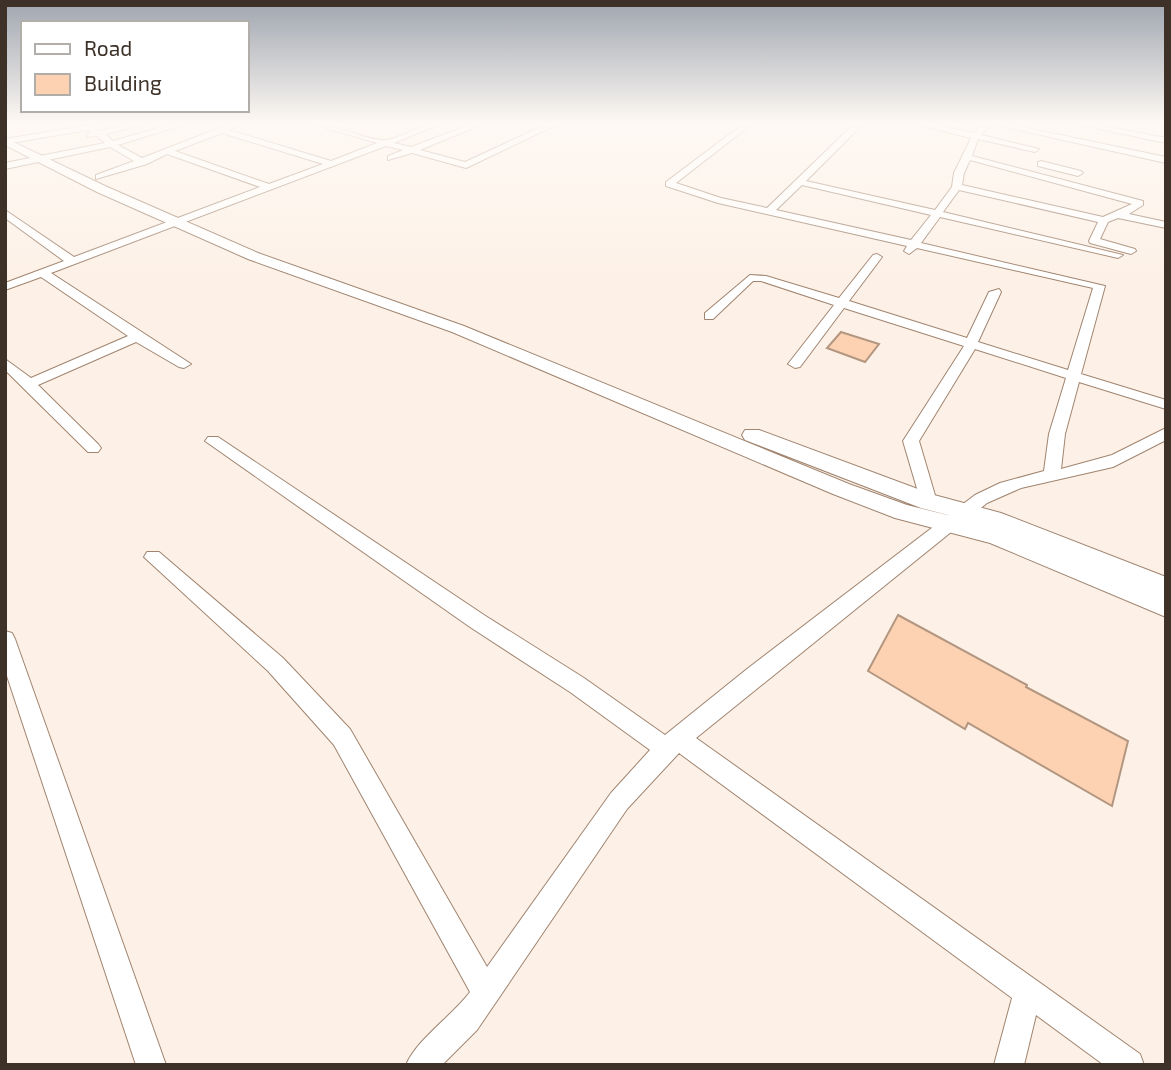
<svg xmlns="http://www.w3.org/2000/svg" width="1171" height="1070" font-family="'Exo 2',sans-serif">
<rect width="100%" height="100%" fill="#fdf1e7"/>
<g fill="#fcd2b2" stroke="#b39680" stroke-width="2">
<path d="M 841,332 L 879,344 L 865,362 L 827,348 Z"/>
<path d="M 898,615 L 1027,685 L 1026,687 L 1128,741 L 1112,806 L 968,723 L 965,729 L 868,671 Z"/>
</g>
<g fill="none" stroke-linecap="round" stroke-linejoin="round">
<g stroke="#a0846f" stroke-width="2">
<g id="minor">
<path d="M 130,124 L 146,124 L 105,134 L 113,141 L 173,124 L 186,124 L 118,145 L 142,158 L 230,124 L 241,124 L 229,130 L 331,161 L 377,143 L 312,124 C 334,124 371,142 387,140 C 406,136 420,124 440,124 L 394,143 L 411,147 L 472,124 L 483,124 L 420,150 L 465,162 L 547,124 L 558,124 L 466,168 L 412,153 L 388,160 L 388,156 L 403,150 L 386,146 L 51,273 L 191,364 L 184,368 L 179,367 L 136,342 L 38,385 L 98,444 L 101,448 L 98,452 L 88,452 L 5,370 L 5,359 L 31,378 L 128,336 L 41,277 L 5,290 L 5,283 L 64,261 L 5,218 L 5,210 L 74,257 L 260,187 L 167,154 L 147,164 L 96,179 L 96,175 L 134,161 L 110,147 L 5,169 L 5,163 L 105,143 L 97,136 L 87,137 L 87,133 L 92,132 L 88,130 L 5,144 L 5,139 L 90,125 L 100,131 ZM 222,133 L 323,164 L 269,184 L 175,151 Z"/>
<path d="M 743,124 L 752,124 L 676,183 L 721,198 L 767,208 L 854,124 L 863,124 L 806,181 L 935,210 L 952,187 L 954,173 L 971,138 L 916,124 L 931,124 L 974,133 L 982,124 L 990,124 L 981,135 L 1039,149 L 1035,152 L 978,139 L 972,156 L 1143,201 L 1143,205 L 1129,214 L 1166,222 L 1166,228 L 1118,218 L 1108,222 L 1100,239 L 1135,249 L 1136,251 L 1131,254 L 1090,243 L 1089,241 L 1098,222 L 959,190 L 943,212 L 1123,255 L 1118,258 L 940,217 L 921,243 L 1105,286 L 1081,374 L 1166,400 L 1166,409 L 1079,382 L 1065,434 L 1061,469 L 1112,455 L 1166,428 L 1166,440 L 1113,467 L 1021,488 L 987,503 L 696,738 L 1140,1054 L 1144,1065 L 1104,1065 L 1036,1015 L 1024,1065 L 994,1065 L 1012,998 L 679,753 L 627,809 L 477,1030 L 442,1065 L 406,1065 C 417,1039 452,1016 470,992 L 334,745 L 268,671 L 144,557 L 147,552 L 159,552 L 283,658 L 350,729 L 487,967 L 611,793 L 650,750 L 570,692 L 470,627 L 205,441 L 208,437 L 218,437 L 484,615 L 584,678 L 665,735 L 747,669 L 975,495 L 1000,483 L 1044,471 L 1049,434 L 1066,378 L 975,349 L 919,441 L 937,502 L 929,508 L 921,502 L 903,441 L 964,346 L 844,308 L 800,367 L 795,368 L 788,364 L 834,305 L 761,281 L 753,281 L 713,319 L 705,319 L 705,313 L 750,275 L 766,276 L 839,298 L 873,255 L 877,254 L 882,257 L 849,301 L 967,338 L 989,292 L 999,289 L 1001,292 L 978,342 L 1068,370 L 1093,288 L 917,248 L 909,254 L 904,251 L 907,246 L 718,203 L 666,186 L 666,182 ZM 970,160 L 1132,204 L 1103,217 L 962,185 L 964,173 ZM 802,185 L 931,215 L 911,240 L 776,210 Z"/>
<path d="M 992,124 L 1008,124 L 1166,157 L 1166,163 Z"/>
<path d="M 1076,124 L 1093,124 L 1166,138 L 1166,143 Z"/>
<path d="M 1041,161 L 1081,171 L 1083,173 L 1078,176 L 1038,166 L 1038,162 Z"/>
<path d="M 5,631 L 12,633 L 15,639 L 166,1065 L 136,1065 L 5,670 Z"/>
</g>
</g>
<g stroke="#a0846f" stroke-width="2">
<path id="tertiary" d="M 5,138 L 105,186 L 258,253 L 464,326 L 849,484 L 907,505 L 963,519 L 921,508 L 745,440 L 742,435 L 745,430 L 759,430 L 934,495 L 1001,513 L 1166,577 L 1166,617 L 990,543 L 895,518 L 833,494 L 452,332 L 248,259 L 97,192 L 5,145 Z"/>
</g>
<use href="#minor" fill="#fff" fill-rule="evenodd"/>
<use href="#tertiary" fill="#fff" fill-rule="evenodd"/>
</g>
<linearGradient id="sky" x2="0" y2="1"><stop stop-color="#9fa5af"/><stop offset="0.45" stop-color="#fef9f4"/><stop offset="1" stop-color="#fef9f4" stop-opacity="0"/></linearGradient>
<rect width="1171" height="274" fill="url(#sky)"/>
<rect width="1171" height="1070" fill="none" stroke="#3d3128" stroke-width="14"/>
<rect x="21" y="21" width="228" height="91" fill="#ffffff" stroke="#b1ada9" stroke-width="2"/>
<rect x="35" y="44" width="35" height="10" fill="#ffffff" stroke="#b1ada9" stroke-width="2"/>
<text x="84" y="56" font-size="21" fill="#3d3128">Road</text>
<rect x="35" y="74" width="35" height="21" fill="#fcd2b2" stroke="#b1ada9" stroke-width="2"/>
<text x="84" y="91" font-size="21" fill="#3d3128">Building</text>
</svg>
